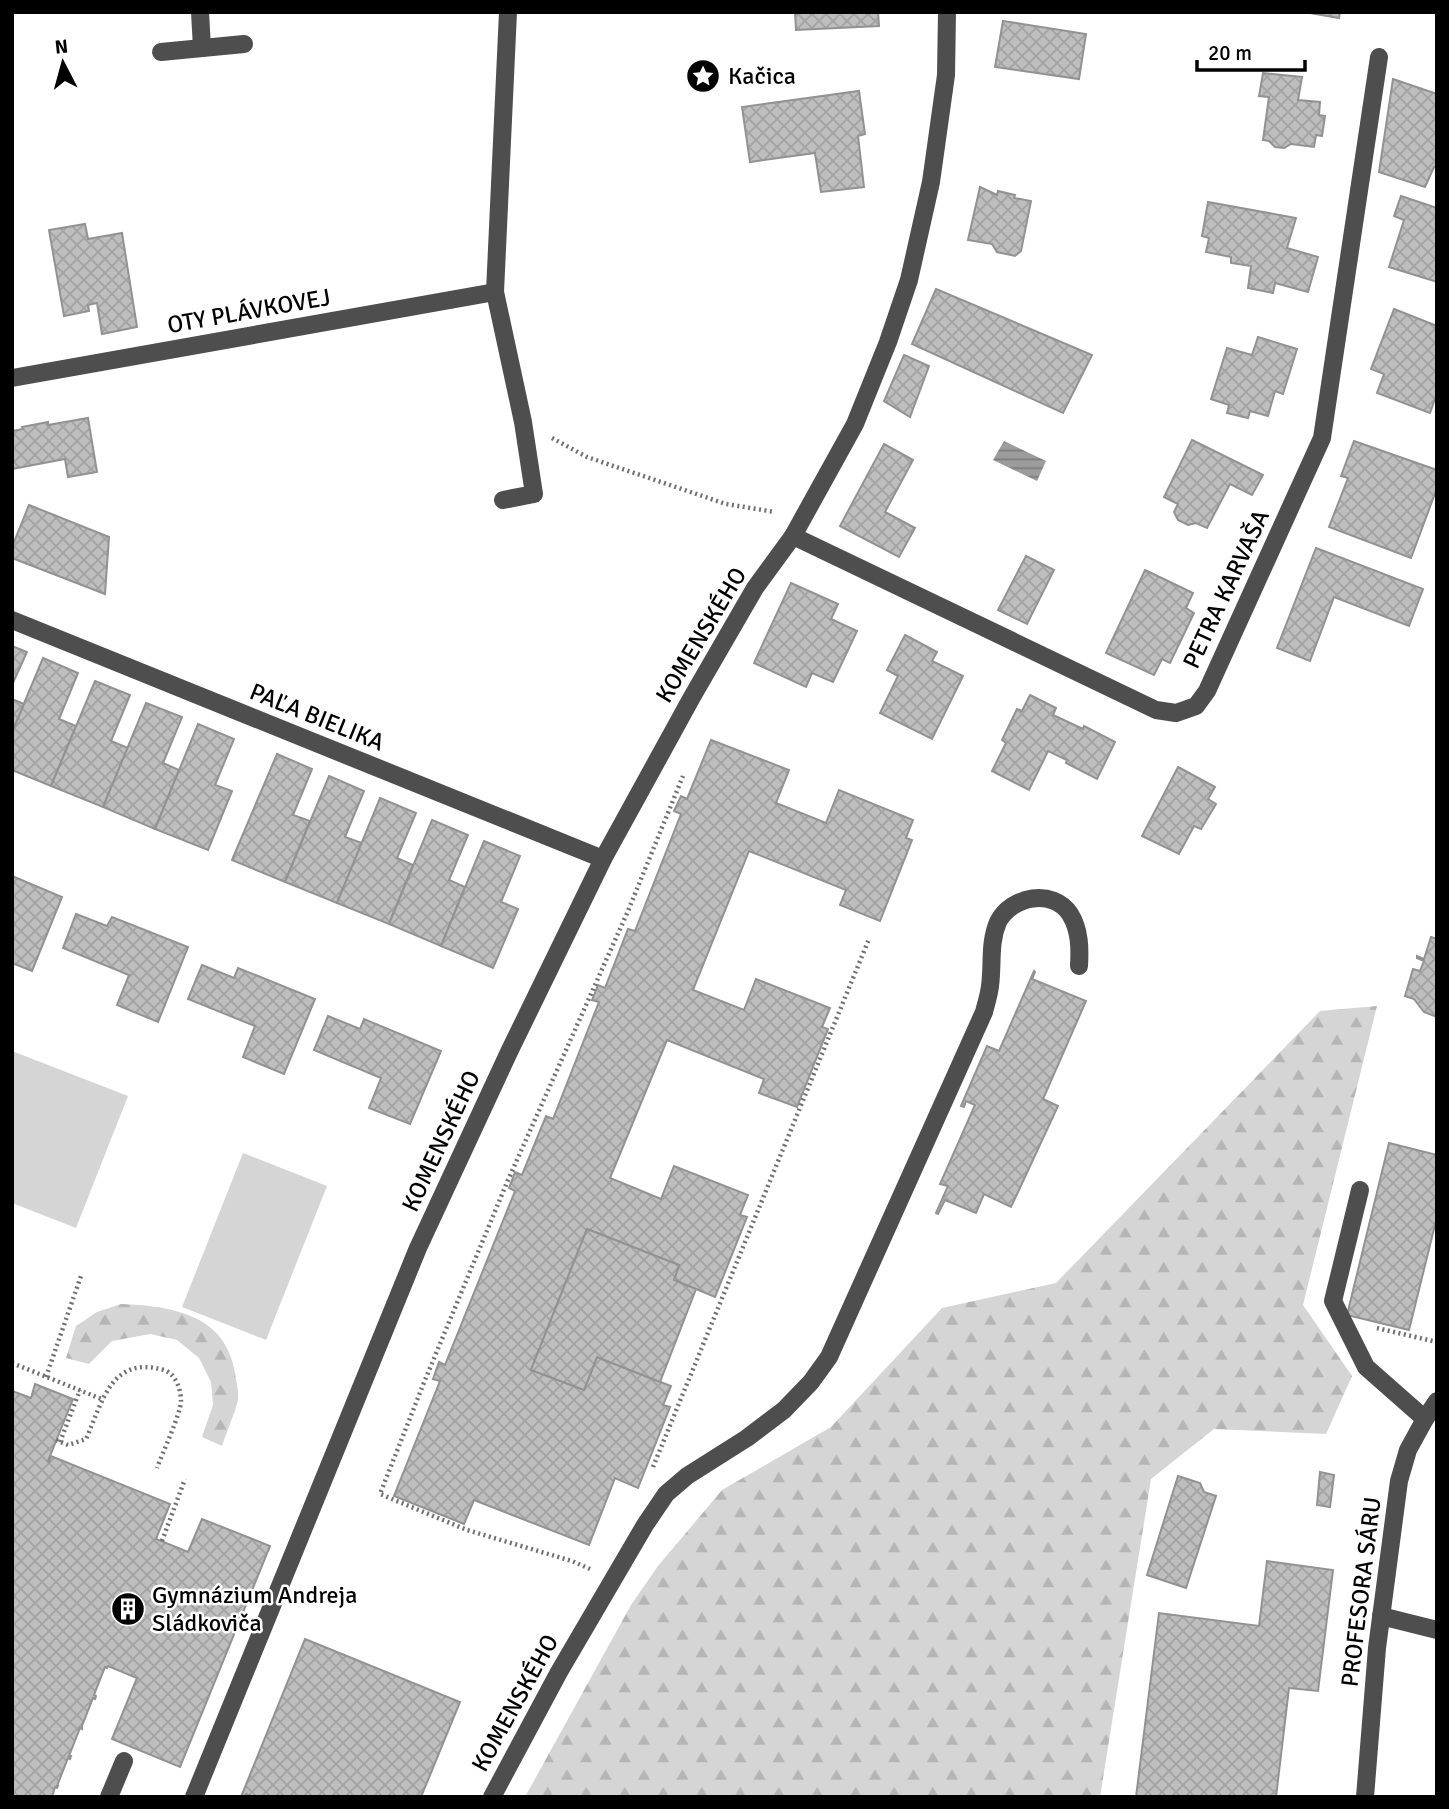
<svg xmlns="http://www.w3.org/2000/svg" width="1449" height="1809" font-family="Signika,sans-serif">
<defs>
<pattern id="forest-firs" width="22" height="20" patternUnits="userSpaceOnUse" patternTransform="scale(1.75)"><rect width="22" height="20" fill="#d5d5d5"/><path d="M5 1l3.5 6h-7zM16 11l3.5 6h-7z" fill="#b5b5b5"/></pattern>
<pattern id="water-rules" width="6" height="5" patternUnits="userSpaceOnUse" patternTransform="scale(1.75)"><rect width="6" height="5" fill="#9c9c9c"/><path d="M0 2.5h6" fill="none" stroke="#7d7d7d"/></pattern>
<pattern id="building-cross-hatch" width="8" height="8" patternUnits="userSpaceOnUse" patternTransform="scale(1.75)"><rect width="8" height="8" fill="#bebebe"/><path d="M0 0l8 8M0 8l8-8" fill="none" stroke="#a2a2a2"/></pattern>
</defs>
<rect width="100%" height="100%" fill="#fff"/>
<g fill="#d5d5d5">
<path d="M 12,1051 L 128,1096 L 76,1228 L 12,1203 Z"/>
<path d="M 243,1153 L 327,1186 L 266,1340 L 182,1307 Z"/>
</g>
<g fill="url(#forest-firs)">
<path d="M 1377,1006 L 1303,1305 L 1352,1376 L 1326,1434 L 1214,1429 L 1151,1479 L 1100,1797 L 525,1797 L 631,1605 L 658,1566 L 722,1490 L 831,1427 L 942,1308 L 1056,1283 L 1320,1011 Z"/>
<path d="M 121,1304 C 171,1306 226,1314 235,1373 C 236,1381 239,1391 238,1400 C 234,1415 227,1431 222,1446 L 202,1437 L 213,1405 L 211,1382 L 199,1358 L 177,1340 L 150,1334 L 112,1341 L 89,1364 L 66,1358 L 76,1326 L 97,1312 Z"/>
</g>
<path fill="url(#water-rules)" d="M 1004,441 L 1046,461 L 1037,481 L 993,460 Z"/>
<g fill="url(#building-cross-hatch)" stroke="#929292" stroke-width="2">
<path d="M 795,12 L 878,12 L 879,26 L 796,30 Z"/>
<path d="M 1304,12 L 1340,12 L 1339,18 Z"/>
<path d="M 1003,21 L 1086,34 L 1079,79 L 995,67 Z"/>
<path d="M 1263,73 L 1302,77 L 1298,100 L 1320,102 L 1319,115 L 1325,116 L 1322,136 L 1316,135 L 1314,147 L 1291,144 L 1284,148 L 1275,147 L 1269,141 L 1263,140 L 1269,97 L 1259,96 Z"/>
<path d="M 1393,79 L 1437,94 L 1437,168 L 1434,167 L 1425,187 L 1379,172 Z"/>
<path d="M 859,91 L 865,134 L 858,136 L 864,187 L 821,192 L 815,153 L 750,162 L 742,107 Z"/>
<path d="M 980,187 L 997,195 L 998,191 L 1015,195 L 1014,198 L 1031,201 L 1021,251 L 1015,256 L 997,252 L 992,244 L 968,240 Z"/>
<path d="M 1401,196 L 1437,208 L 1437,282 L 1389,267 L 1404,220 L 1394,216 Z"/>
<path d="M 1208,202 L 1296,218 L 1287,248 L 1318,257 L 1308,292 L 1275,283 L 1273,293 L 1248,288 L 1251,266 L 1231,263 L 1231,257 L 1206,252 L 1209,238 L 1202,236 Z"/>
<path d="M 85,224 L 88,239 L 122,233 L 137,327 L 102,334 L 97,303 L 88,305 L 89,311 L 64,316 L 49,230 Z"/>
<path d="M 936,289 L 1092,355 L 1063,413 L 912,344 Z"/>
<path d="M 1394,309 L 1437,326 L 1437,393 L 1430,413 L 1377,393 L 1384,374 L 1371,369 Z"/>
<path d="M 1258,337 L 1297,349 L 1283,394 L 1275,391 L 1268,416 L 1250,411 L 1248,418 L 1227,413 L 1229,405 L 1211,399 L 1227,348 L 1252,355 Z"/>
<path d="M 904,355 L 929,366 L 910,417 L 884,401 Z"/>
<path d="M 88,418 L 97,472 L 68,477 L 65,459 L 12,469 L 12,431 L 23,429 L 22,427 L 48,422 L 48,425 Z"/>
<path d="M 1192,440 L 1263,475 L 1252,495 L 1230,484 L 1207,528 L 1196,523 L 1188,525 L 1178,520 L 1174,512 L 1178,504 L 1164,497 Z"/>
<path d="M 1354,441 L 1437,470 L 1437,488 L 1411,558 L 1329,527 L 1348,478 L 1341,476 Z"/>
<path d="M 884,444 L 913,460 L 885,512 L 915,528 L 899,557 L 840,526 Z"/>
<path d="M 29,505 L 109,537 L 105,594 L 12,558 L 12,547 Z"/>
<path d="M 1316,548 L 1423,589 L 1409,626 L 1334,597 L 1310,661 L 1277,648 Z"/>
<path d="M 1026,556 L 1054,570 L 1027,624 L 998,610 Z"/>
<path d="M 1145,570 L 1193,593 L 1186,608 L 1194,613 L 1170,663 L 1162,659 L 1154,675 L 1106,653 Z"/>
<path d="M 791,583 L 838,604 L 831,619 L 857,631 L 833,682 L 812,673 L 806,687 L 754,663 Z"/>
<path d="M 905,635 L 937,652 L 932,661 L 963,676 L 932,739 L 880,713 L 898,676 L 887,670 Z"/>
<path d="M 12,646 L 27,652 L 12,685 Z"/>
<path d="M 43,658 L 78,673 L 59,719 L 76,726 L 51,786 L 12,770 L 12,732 Z"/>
<path d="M 95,681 L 130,695 L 111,741 L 128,748 L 103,807 L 51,786 Z"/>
<path d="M 1030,695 L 1056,708 L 1053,715 L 1083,729 L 1084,726 L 1115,742 L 1097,779 L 1066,763 L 1067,760 L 1048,751 L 1029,790 L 992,771 L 1006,743 L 1002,740 L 1017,709 L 1022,711 Z"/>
<path d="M 12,699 L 24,704 L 12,732 Z"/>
<path d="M 146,703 L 182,717 L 163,763 L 179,770 L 155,829 L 103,807 Z"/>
<path d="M 198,724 L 234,739 L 215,785 L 232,791 L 208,850 L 155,829 Z"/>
<path d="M 711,740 L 789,770 L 776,803 L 826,823 L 839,790 L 913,820 L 906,838 L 912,840 L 880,921 L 840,905 L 846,890 L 749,851 L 693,990 L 744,1010 L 756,979 L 830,1008 L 822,1027 L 828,1029 L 797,1107 L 759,1093 L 764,1079 L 667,1040 L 610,1178 L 661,1199 L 674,1166 L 748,1195 L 740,1215 L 747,1217 L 715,1297 L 674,1280 L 679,1265 L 587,1229 L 531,1370 L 584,1390 L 597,1357 L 671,1386 L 663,1405 L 670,1407 L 638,1488 L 615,1478 L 589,1545 L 474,1500 L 464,1524 L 394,1496 L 440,1381 L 433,1379 L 439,1362 L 445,1365 L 515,1191 L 509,1188 L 515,1172 L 522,1175 L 546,1116 L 553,1119 L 599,1002 L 592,1000 L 598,985 L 605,988 L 628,929 L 635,931 L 681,814 L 674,811 L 681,796 L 687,799 Z"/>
<path d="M 277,754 L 312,769 L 293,815 L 310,821 L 285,882 L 232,860 Z"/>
<path d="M 1178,767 L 1215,787 L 1208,799 L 1216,804 L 1201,829 L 1194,826 L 1179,854 L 1142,836 Z"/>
<path d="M 329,776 L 364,791 L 345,837 L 362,843 L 337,903 L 285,882 Z"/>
<path d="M 380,798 L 416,813 L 397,858 L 413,865 L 389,924 L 337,903 Z"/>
<path d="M 432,820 L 468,835 L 449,880 L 465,887 L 441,946 L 389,924 Z"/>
<path d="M 484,841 L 520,856 L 501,902 L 518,909 L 493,968 L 441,946 Z"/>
<path d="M 12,876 L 62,897 L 32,971 L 12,963 Z"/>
<path d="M 76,914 L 107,926 L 112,917 L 188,947 L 158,1022 L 117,1005 L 129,975 L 63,948 Z"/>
<path d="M 1431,937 L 1437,939 L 1437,1017 L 1424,1012 L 1414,999 L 1405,996 L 1413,969 L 1420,971 L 1424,961 L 1417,958 L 1417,956 L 1424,959 Z"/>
<path d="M 202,965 L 234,978 L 238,968 L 315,999 L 284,1074 L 243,1057 L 255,1026 L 188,999 Z"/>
<path d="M 1034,971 L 1035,972 L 1032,979 L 1086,1001 L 1043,1099 L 1058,1106 L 1011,1207 L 984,1194 L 976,1213 L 945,1200 L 938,1214 L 936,1213 L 948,1186 L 940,1184 L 975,1105 L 966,1101 L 964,1107 L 961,1106 L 987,1046 L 999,1051 Z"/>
<path d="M 328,1016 L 360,1029 L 364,1019 L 441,1051 L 410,1124 L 369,1108 L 381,1078 L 314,1050 Z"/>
<path d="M 1389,1143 L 1437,1155 L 1437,1217 L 1409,1330 L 1347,1315 Z"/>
<path d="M 587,1229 L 679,1265 L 674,1280 L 696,1289 L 660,1382 L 597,1357 L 584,1390 L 531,1370 Z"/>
<path d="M 35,1384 L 73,1399 L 48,1461 L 49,1462 L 51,1456 L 170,1504 L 156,1539 L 188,1552 L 202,1519 L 270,1546 L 180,1767 L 112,1739 L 137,1678 L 108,1666 L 107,1668 L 105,1667 L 94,1695 L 96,1696 L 95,1699 L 93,1698 L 82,1726 L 82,1729 L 80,1728 L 69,1756 L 71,1756 L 70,1759 L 68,1758 L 57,1786 L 58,1786 L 57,1788 L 55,1787 L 52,1797 L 12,1797 L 12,1391 L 31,1398 Z"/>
<path d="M 1320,1472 L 1334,1475 L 1330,1507 L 1317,1505 Z"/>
<path d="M 1178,1476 L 1200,1483 L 1204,1492 L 1216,1496 L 1186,1588 L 1147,1575 Z"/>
<path d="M 1267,1561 L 1333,1570 L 1318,1691 L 1289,1688 L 1276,1797 L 1136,1797 L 1159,1613 L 1259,1626 Z"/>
<path d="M 305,1639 L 460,1702 L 421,1797 L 252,1797 L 246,1794 L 245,1797 L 241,1797 Z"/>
</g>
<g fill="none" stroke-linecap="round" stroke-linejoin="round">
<g stroke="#707070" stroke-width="4.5" stroke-dasharray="2 3.5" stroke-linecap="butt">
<path d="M 552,438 L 587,457 L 726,504 L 775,512"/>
<path d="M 1377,1328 L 1437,1342"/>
<path d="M 12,1363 L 104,1400"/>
<path d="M 46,1377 L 82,1273"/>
<path d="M 56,1440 L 68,1445 L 86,1439 C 103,1401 111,1355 164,1370 C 176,1374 181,1390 181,1401 C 181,1413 162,1454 157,1468"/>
<path d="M 60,1442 L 80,1390"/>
<path d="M 653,1467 L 869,939"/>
<path d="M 162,1541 L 185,1479"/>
<path d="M 590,1569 L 572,1561 L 467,1530 L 380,1494 L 425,1380 L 508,1180 L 628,911 L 683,776"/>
</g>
<g stroke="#4e4e4e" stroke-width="18">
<path d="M 200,12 L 202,48"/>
<path d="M 161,52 L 244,44"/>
<path d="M 12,378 L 495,292"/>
<path d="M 503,500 L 534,494 L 523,422 L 495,292 L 508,12"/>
<path d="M 793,536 L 1156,710 L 1176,713 L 1196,706 L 1207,691 L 1322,438 L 1379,57"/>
<path d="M 12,620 L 603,859"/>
<path d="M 1360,1190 L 1333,1301 L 1366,1367 L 1425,1419"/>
<path d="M 1381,1616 L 1437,1630"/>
<path d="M 109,1797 L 124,1761"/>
<path d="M 194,1797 L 418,1248 L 509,1052 L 603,859 L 692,697 L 755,588 L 793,536 L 855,424 L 888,342 L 909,280 L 931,182 L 946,75 L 947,12"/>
<path d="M 492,1797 L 559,1672 L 645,1525 L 666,1494 L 687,1476 L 747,1438 L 784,1410 L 811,1382 L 829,1357 L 984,1012 C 986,1004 989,995 990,986 C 993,965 989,943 998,922 C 1011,896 1053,888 1070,914 C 1080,930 1080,949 1079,966"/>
<path d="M 1365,1797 L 1377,1648 L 1399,1481 L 1408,1450 L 1425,1419 L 1437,1401"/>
</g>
</g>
<defs>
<g id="sight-disc" transform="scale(1.75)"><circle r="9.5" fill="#000" stroke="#fff"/><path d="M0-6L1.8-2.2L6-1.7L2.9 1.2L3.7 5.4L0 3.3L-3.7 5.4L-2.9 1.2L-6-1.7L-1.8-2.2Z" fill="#fff"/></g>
<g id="building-disc" transform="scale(1.75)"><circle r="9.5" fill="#000" stroke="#fff"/><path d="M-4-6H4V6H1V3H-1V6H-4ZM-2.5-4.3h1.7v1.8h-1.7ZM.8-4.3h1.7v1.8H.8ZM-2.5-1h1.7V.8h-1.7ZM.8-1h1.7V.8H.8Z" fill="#fff"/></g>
</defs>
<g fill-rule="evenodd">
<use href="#sight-disc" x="703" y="76"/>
<use href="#building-disc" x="128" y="1609"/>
</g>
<g text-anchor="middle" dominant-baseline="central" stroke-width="5" stroke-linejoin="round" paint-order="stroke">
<g font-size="24" fill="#000" stroke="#fff" text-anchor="start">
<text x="728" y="76">Kačica</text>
<text x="152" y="1595">Gymnázium Andreja<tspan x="152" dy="28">Sládkoviča</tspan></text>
</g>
<g font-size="24" fill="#000" stroke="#fff">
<text transform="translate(249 311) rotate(-10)">OTY PLÁVKOVEJ</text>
<text transform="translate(1226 589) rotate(-65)">PETRA KARVAŠA</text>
<text transform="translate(701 635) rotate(-59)">KOMENSKÉHO</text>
<text transform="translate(317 717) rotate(22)">PAĽA BIELIKA</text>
<text transform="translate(441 1141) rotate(-65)">KOMENSKÉHO</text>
<text transform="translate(1361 1592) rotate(-83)">PROFESORA SÁRU</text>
<text transform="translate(515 1703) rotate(-61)">KOMENSKÉHO</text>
</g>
</g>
<rect width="1449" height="1809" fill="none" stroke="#000000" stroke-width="28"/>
<g transform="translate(63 63) rotate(354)" stroke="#ffffff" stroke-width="5" paint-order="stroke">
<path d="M0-5L12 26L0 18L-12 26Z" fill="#000000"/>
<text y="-10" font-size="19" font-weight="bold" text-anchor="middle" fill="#000000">N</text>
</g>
<path d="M1197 60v10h108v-10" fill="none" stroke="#000000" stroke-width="3.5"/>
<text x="1208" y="60" font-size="21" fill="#000000" stroke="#ffffff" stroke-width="5" paint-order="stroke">20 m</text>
</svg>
